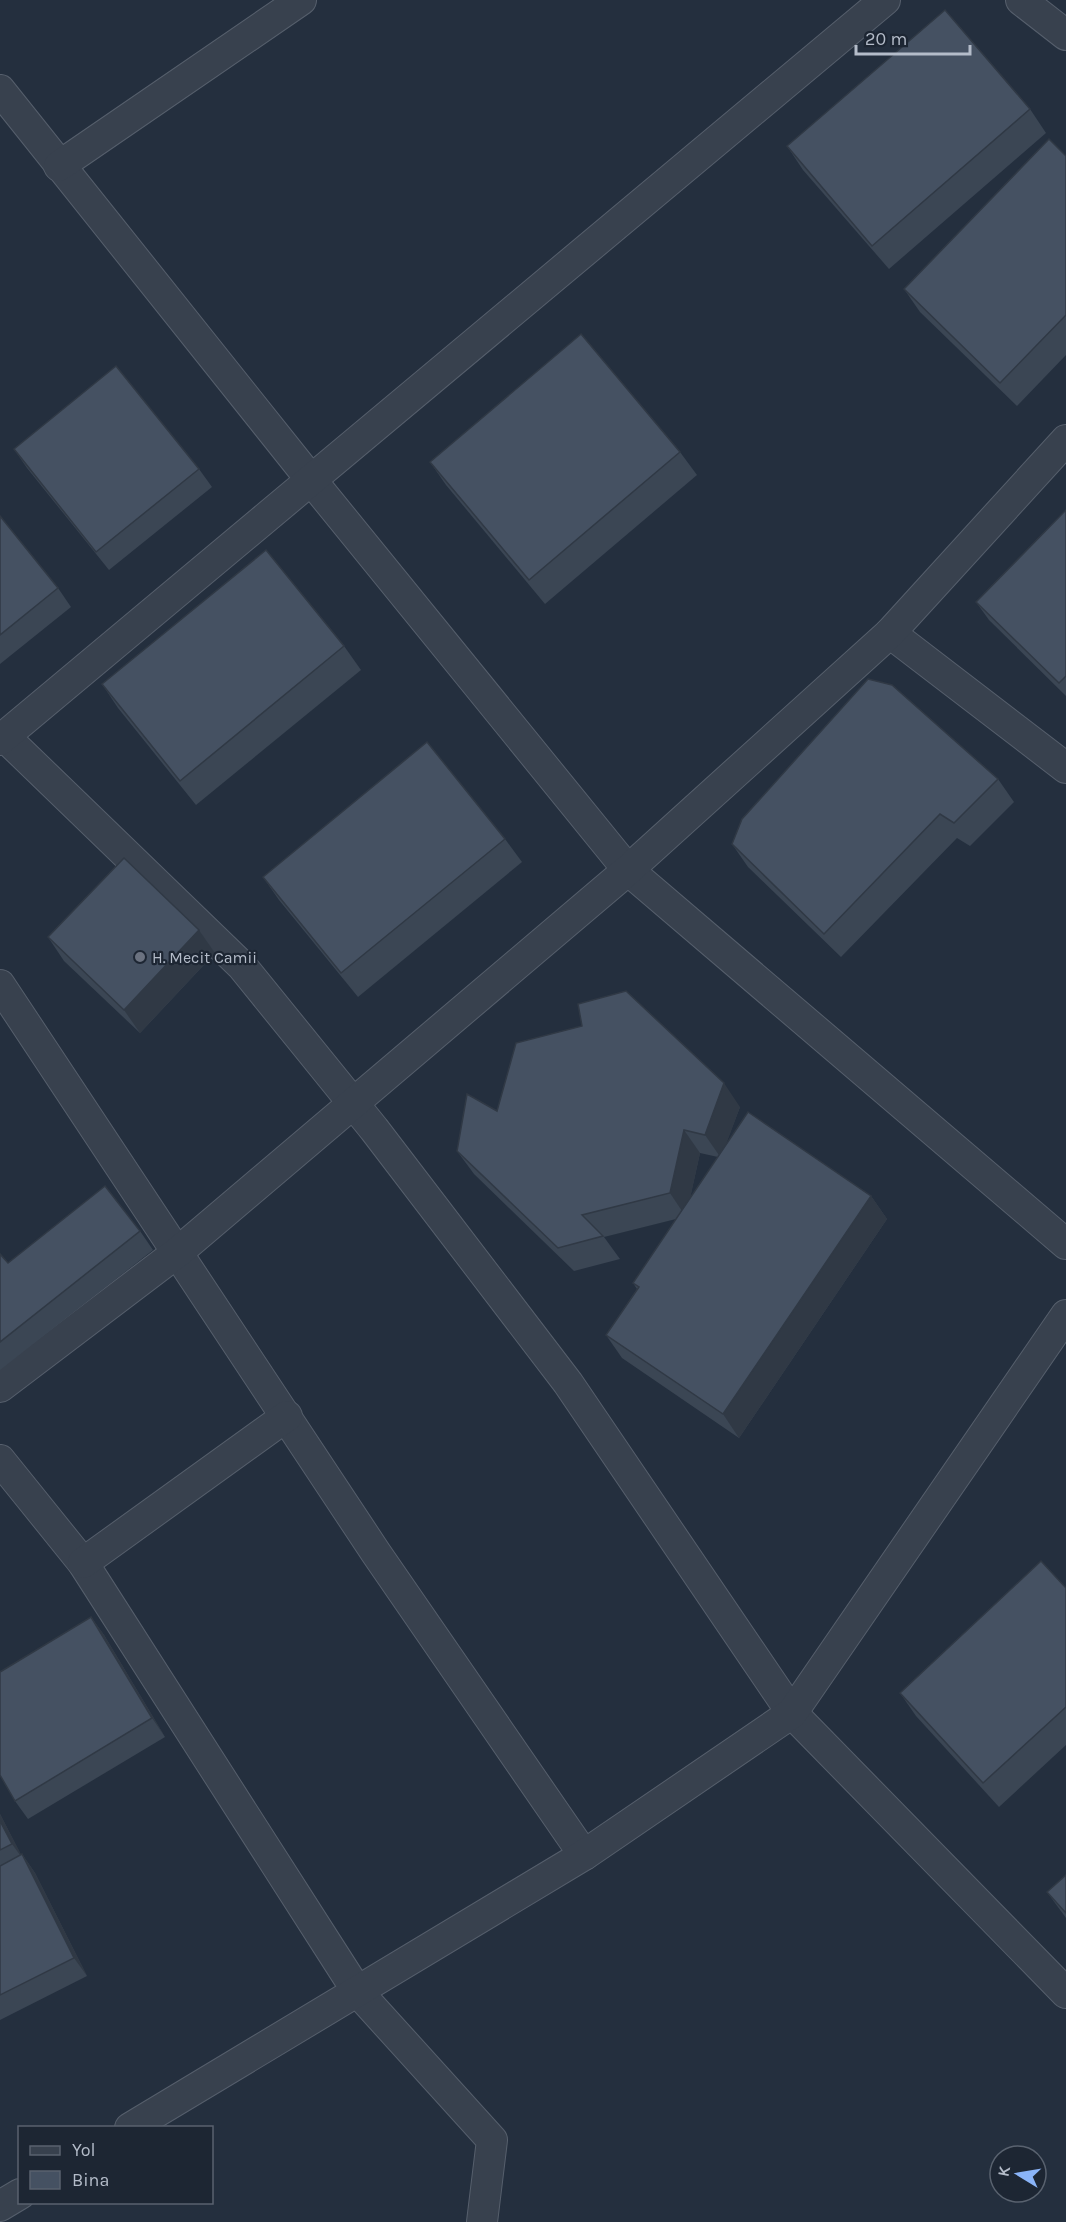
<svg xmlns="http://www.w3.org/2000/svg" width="1066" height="2222" font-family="Karla,sans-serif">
<rect width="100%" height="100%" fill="#242f3e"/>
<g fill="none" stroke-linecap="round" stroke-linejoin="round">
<g stroke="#565f6c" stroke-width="32">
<g id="street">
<path d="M 1021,0 L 1066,35"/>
<path d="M 0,90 L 312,481 L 628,870 L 1066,1244"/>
<path d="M 59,166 L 301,0"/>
<path d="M 890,633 L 1066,768"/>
<path d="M 4,736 L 242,966 L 374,1129 L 568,1383 L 792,1713 L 1066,1993"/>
<path d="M 0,740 L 885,0"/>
<path d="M 0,985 L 376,1553 L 584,1855"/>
<path d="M 0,1387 L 178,1252 L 628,870 L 890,633 L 1066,440"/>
<path d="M 0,1460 L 83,1563 L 357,1991 L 492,2140 L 482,2222"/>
<path d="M 83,1563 L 287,1416"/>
<path d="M 130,2128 L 584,1855 L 792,1713 L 1066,1315"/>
<path d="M 0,2206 L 20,2194"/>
</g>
</g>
<use href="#street" stroke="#38414e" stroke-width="30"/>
</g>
<g fill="#3b4654" fill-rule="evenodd">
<path d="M 1030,109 L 1046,133 L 889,269 L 803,170 L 787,146 Z"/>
<path d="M 1066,156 L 1066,355 L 1017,406 L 920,312 L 904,289 Z"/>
<path d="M 14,449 L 199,469 L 212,487 L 109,570 L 27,468 Z"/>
<path d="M 680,452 L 697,475 L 545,604 L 446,485 L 430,462 Z"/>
<path d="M 1066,510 L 1066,696 L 989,620 L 976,602 Z"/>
<path d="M 0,516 L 58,588 L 71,607 L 0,664 Z"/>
<path d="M 344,646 L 361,670 L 196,805 L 118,708 L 102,684 Z"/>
<path d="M 998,779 L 1014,802 L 970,846 L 957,838 L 841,957 L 748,867 L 732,844 Z"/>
<path d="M 505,839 L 522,862 L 358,997 L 279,900 L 263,877 Z"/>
<path d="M 199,930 L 215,953 L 140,1033 L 64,961 L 48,937 Z"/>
<path d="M 740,1107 L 725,1146 L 871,1196 L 887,1219 L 739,1438 L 622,1358 L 606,1335 L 637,1289 L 633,1283 L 676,1219 L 604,1237 L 620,1259 L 574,1271 L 474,1174 L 457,1151 ZM 700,1153 L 718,1157 L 690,1198 Z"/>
<path d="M 140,1231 L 153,1250 L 0,1370 L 0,1254 L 8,1263 Z"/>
<path d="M 1066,1588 L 1066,1745 L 999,1807 L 916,1716 L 900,1693 Z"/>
<path d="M 91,1617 L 104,1635 L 165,1737 L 28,1819 L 15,1801 Z"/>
<path d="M 0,1814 L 21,1855 L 22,1854 L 35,1873 L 87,1976 L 0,2020 Z"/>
<path d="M 1066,1875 L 1066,1918 L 1047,1892 Z"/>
</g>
<g fill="#303945">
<path d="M 199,930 L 215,953 L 140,1033 L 124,1010 Z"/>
<path d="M 724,1083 L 740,1107 L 721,1158 L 705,1135 Z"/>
<path d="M 684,1130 L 700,1153 L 686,1217 L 670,1193 Z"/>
<path d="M 871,1196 L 887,1219 L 739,1438 L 723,1414 Z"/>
<path d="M 91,1617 L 104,1635 L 165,1737 L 152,1718 Z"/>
<path d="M 0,1814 L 25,1862 L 12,1844 L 0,1821 Z"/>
<path d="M 22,1854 L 35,1873 L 87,1976 L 74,1958 Z"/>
</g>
<g fill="#455162" stroke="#303945" stroke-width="1.5">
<path d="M 945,10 L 1030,109 L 872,246 L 787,146 Z"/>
<path d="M 1049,139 L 1066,156 L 1066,315 L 1000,383 L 904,289 Z"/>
<path d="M 581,334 L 680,452 L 529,580 L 430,462 Z"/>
<path d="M 116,366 L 199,469 L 96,552 L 14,449 Z"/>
<path d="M 1066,510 L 1066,676 L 1059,683 L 976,602 Z"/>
<path d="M 0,516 L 58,588 L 0,635 Z"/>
<path d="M 266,550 L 344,646 L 180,781 L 102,684 Z"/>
<path d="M 868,679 L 892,685 L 998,779 L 954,823 L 940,814 L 824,934 L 732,844 L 742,819 Z"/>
<path d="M 427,742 L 505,839 L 341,973 L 263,877 Z"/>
<path d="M 124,858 L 199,930 L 124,1010 L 48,937 Z"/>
<path d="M 626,991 L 724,1083 L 705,1135 L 684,1130 L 670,1193 L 582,1215 L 603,1236 L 558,1248 L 457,1151 L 467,1094 L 497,1111 L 516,1043 L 582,1026 L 578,1004 Z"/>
<path d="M 748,1112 L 871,1196 L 723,1414 L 606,1335 L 639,1287 L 633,1283 Z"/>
<path d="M 105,1186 L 140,1231 L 0,1342 L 0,1254 L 8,1263 Z"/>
<path d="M 1041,1561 L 1066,1588 L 1066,1707 L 983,1783 L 900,1693 Z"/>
<path d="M 91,1617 L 152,1718 L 15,1801 L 0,1775 L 0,1672 Z"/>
<path d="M 0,1821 L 12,1844 L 0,1850 Z"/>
<path d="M 22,1854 L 74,1958 L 0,1995 L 0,1866 Z"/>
<path d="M 1066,1875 L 1066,1913 L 1047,1892 Z"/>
</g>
<circle fill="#6b7280" stroke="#1d2633" stroke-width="2" cx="140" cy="957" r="6"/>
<g text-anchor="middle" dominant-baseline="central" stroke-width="4.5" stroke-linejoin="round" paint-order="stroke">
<g font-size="16" fill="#b4bcc9" stroke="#1d2633" text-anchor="start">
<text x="152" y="957">H. Mecit Camii</text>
</g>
</g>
<rect x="18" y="2126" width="195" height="78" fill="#1d2633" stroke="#59626f" stroke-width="1.5"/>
<rect x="30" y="2146" width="30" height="9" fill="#38414e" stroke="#59626f" stroke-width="1.5"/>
<text x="72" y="2156" font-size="18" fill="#b4bcc9">Yol</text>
<rect x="30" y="2171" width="30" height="18" fill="#455162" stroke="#59626f" stroke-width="1.5"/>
<text x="72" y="2186" font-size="18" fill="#b4bcc9">Bina</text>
<g transform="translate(1018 2174) rotate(281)"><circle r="28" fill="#1d2633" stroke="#59626f" stroke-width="1.5"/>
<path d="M0-4.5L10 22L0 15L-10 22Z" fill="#8ab4f8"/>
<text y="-9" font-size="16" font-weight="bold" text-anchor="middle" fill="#b4bcc9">K</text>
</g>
<path d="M856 45v9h114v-9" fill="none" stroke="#b4bcc9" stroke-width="3"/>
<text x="865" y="45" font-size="18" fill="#b4bcc9" stroke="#1d2633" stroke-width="4.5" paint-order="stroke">20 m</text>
</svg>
